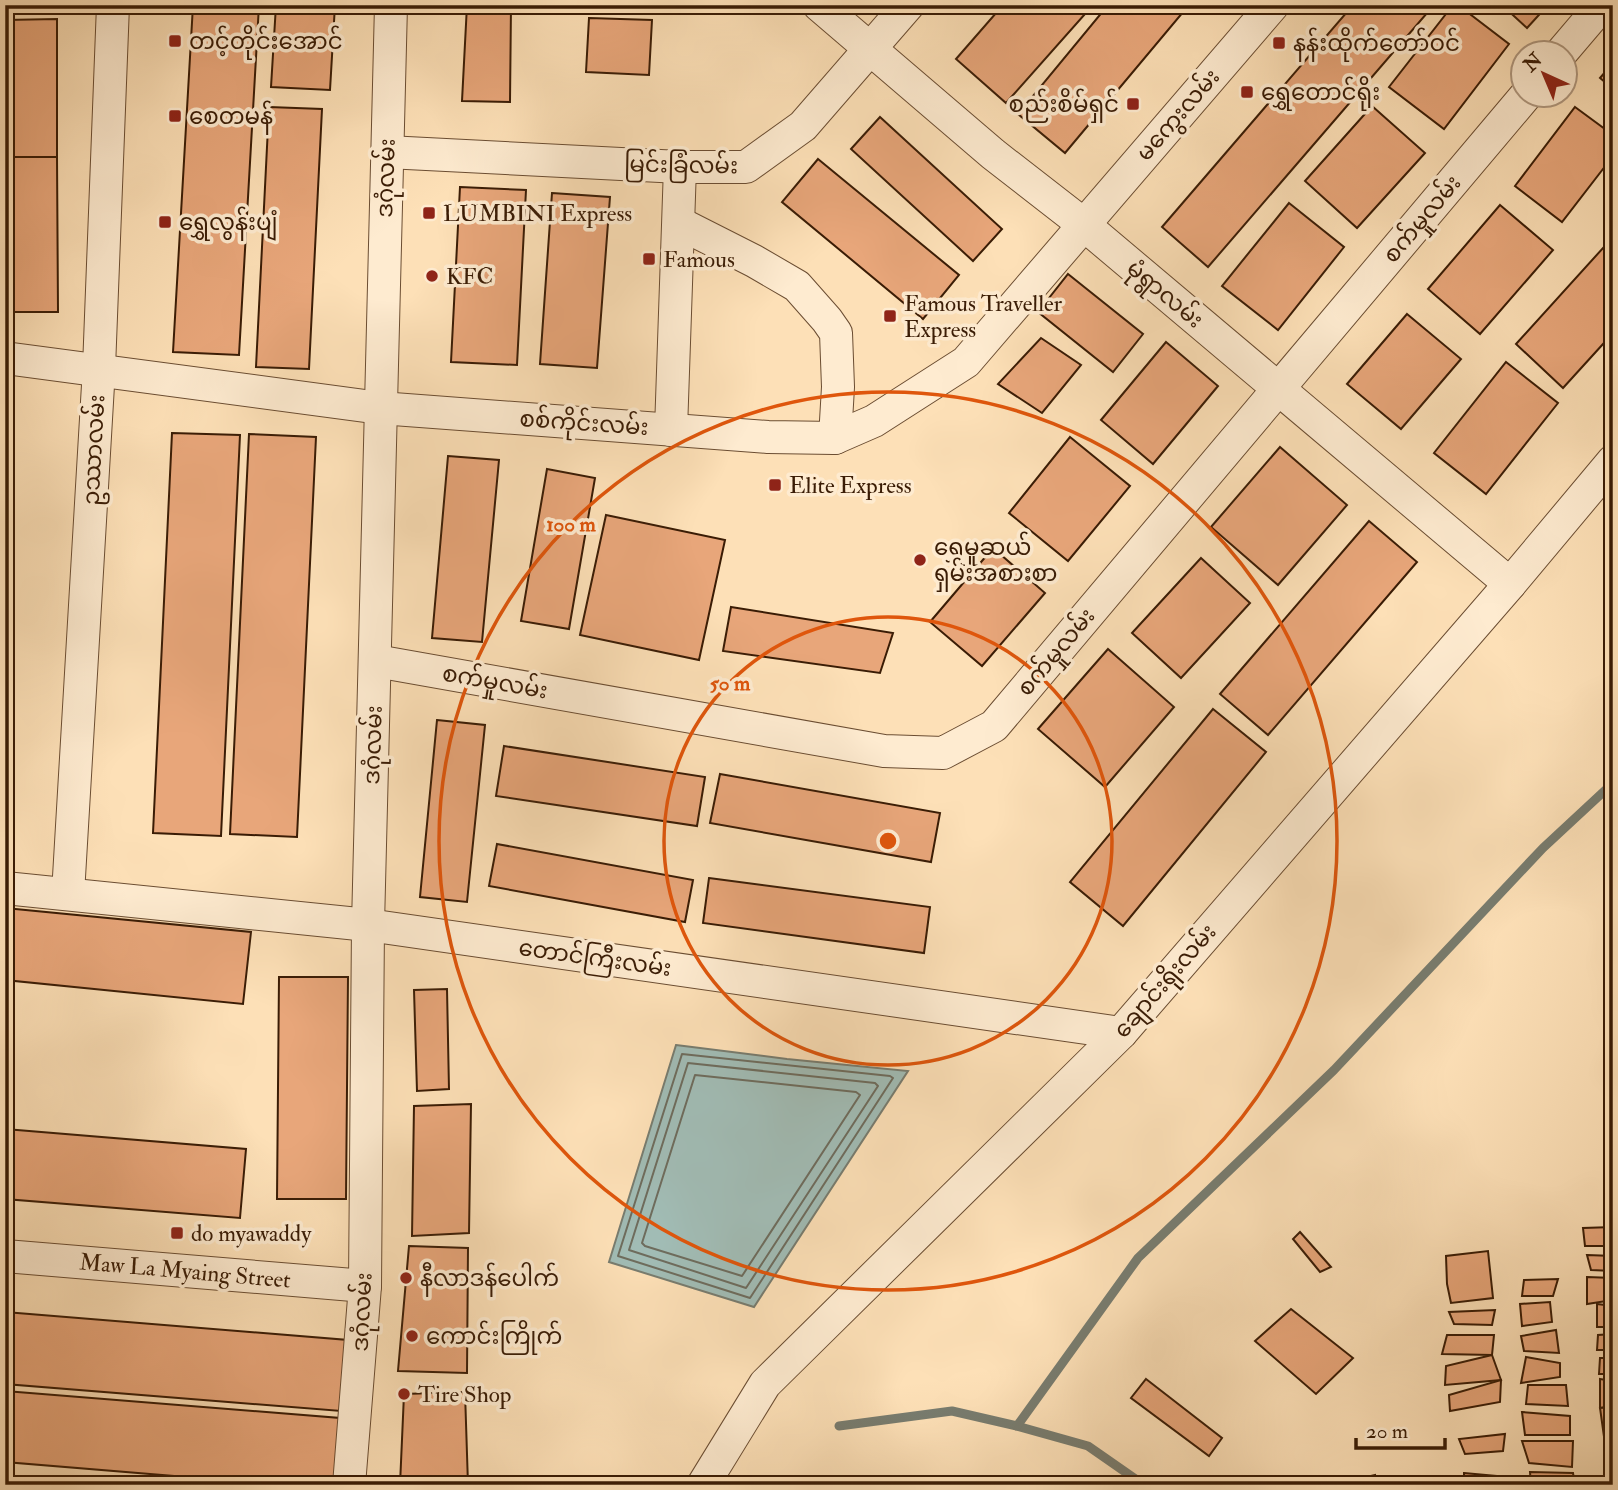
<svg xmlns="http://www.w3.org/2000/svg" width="1618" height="1490" font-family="'IM FELL Double Pica','Noto Sans Myanmar',serif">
<rect width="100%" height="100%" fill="#fde0b7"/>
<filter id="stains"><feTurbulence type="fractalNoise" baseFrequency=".00286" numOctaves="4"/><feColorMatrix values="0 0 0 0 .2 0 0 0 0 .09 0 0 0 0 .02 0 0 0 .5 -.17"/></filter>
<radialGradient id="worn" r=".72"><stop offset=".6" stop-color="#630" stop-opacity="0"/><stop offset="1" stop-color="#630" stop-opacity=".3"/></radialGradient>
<path fill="#a1bcb5" stroke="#787c6f" stroke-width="2" d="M 676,1045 L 787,1059 L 908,1071 L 754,1307 L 609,1262 Z"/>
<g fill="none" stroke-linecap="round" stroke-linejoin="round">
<g stroke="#6e6c5d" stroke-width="2">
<path d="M 682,1054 L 890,1076 L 893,1078 L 750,1298 L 618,1256 Z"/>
<path d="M 688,1063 L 875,1083 L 878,1086 L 746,1288 L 629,1250 Z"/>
<path d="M 695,1075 L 856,1092 L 860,1095 L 742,1276 L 645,1246 L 642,1243 Z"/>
</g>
<g stroke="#787c6f" stroke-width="9">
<path d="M 839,1426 L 952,1411 L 1017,1426 L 1088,1446 L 1144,1485"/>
<path d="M 1017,1426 L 1138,1258 L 1334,1070 L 1543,848 L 1613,783"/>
</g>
</g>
<g fill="#e8a67a" stroke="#3a1c05" stroke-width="2">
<path d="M 193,5 L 259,5 L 239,355 L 173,352 Z"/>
<path d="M 276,5 L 335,5 L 330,90 L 271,87 Z"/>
<path d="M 467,5 L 511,5 L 510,102 L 462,101 Z"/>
<path d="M 1003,5 L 1093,5 L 1006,103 L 956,59 Z"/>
<path d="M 1108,5 L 1189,5 L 1065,153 L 1018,114 Z"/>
<path d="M 1353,5 L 1434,5 L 1208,267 L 1162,227 Z"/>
<path d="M 1453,5 L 1458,5 L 1509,44 L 1444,129 L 1389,87 Z"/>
<path d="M 1502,5 L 1548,5 L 1527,28 Z"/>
<path d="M 589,18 L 652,20 L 649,75 L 586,72 Z"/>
<path d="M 57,19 L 57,157 L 5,157 L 5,20 Z"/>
<path d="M 1613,63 L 1613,89 L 1600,78 Z"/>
<path d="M 1372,106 L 1425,153 L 1357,228 L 1305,181 Z"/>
<path d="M 269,107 L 322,109 L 309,369 L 256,367 Z"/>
<path d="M 1575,107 L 1613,135 L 1613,156 L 1562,222 L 1515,186 Z"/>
<path d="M 880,117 L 1002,229 L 973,261 L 851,149 Z"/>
<path d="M 5,157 L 57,157 L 58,312 L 5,312 Z"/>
<path d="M 818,159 L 959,275 L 923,319 L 782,202 Z"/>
<path d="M 460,187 L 526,190 L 517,365 L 451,362 Z"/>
<path d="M 552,193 L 610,197 L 597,368 L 540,364 Z"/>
<path d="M 1289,203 L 1344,247 L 1278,330 L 1222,286 Z"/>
<path d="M 1500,205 L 1553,250 L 1480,334 L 1428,289 Z"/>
<path d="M 1613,237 L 1613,333 L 1563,388 L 1516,344 Z"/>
<path d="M 1068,274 L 1143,334 L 1113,372 L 1038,312 Z"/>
<path d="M 1407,314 L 1461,359 L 1401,429 L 1347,384 Z"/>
<path d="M 1041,338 L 1081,365 L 1042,413 L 998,384 Z"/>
<path d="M 1166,342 L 1218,386 L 1153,464 L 1101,420 Z"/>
<path d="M 1506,362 L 1558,403 L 1486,494 L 1434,453 Z"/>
<path d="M 172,433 L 240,435 L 221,836 L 153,833 Z"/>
<path d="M 249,434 L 316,437 L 297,837 L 230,834 Z"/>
<path d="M 1070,437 L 1130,486 L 1068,561 L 1009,513 Z"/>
<path d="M 1280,447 L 1347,505 L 1278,585 L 1211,527 Z"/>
<path d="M 448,456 L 499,460 L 482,642 L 432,638 Z"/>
<path d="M 547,469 L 595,478 L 569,629 L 521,621 Z"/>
<path d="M 606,515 L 725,540 L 699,660 L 580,635 Z"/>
<path d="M 1369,521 L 1417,562 L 1268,735 L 1220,694 Z"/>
<path d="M 993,548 L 1045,593 L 982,666 L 930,622 Z"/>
<path d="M 1201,558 L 1250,603 L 1181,678 L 1132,633 Z"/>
<path d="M 731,607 L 893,633 L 880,673 L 723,651 Z"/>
<path d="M 1108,649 L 1174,707 L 1105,787 L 1038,729 Z"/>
<path d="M 1213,709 L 1266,752 L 1123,926 L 1070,882 Z"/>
<path d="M 437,720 L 485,725 L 467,902 L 420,897 Z"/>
<path d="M 504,746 L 705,777 L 697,826 L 496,796 Z"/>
<path d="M 720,774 L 940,813 L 931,862 L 710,823 Z"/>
<path d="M 497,844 L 693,880 L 685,922 L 489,886 Z"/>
<path d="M 709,878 L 930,907 L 924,953 L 703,923 Z"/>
<path d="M 5,908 L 251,932 L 243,1004 L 5,980 Z"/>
<path d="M 279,977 L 348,977 L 346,1199 L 277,1199 Z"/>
<path d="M 447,989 L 449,1089 L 417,1091 L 414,990 Z"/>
<path d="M 471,1104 L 469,1233 L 412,1236 L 414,1106 Z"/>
<path d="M 5,1129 L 246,1149 L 240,1218 L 5,1199 Z"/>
<path d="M 1613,1227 L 1613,1246 L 1585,1246 L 1583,1228 Z"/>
<path d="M 1300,1232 L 1331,1267 L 1320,1272 L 1293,1239 Z"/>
<path d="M 409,1246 L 468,1248 L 467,1373 L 398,1371 Z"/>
<path d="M 1488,1251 L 1493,1298 L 1451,1303 L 1447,1284 L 1446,1256 Z"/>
<path d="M 1587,1255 L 1613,1256 L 1613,1271 L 1591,1270 Z"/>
<path d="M 1587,1277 L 1613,1278 L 1613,1300 L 1587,1304 Z"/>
<path d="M 1558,1279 L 1553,1296 L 1522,1296 L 1524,1280 Z"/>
<path d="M 1550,1302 L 1552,1322 L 1522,1326 L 1520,1304 Z"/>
<path d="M 1597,1304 L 1613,1306 L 1613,1327 L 1597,1327 Z"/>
<path d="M 1291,1309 L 1353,1358 L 1316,1394 L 1255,1341 Z"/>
<path d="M 1495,1310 L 1492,1325 L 1454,1324 L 1449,1312 Z"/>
<path d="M 5,1312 L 348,1340 L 341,1411 L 5,1384 Z"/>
<path d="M 1556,1330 L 1559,1353 L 1524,1351 L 1521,1336 Z"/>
<path d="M 1613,1334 L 1613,1350 L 1597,1350 L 1598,1335 Z"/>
<path d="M 1447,1335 L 1494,1335 L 1492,1355 L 1442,1354 Z"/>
<path d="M 1492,1355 L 1501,1380 L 1445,1385 L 1446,1366 Z"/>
<path d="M 1526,1357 L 1560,1363 L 1560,1377 L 1521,1383 Z"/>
<path d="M 1600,1358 L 1613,1358 L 1613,1374 L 1599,1374 Z"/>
<path d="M 1146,1379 L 1222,1438 L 1209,1456 L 1131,1398 Z"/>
<path d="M 1600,1379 L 1613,1381 L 1613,1406 L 1600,1408 Z"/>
<path d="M 1501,1380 L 1500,1402 L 1450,1411 L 1449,1395 Z"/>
<path d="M 1528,1385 L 1566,1385 L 1568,1406 L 1526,1404 Z"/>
<path d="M 5,1391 L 340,1418 L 334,1485 L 284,1485 L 5,1462 Z"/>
<path d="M 465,1392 L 468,1485 L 400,1485 L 404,1394 Z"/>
<path d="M 1613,1407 L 1613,1449 L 1606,1451 L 1600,1408 Z"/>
<path d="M 1522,1412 L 1570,1416 L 1570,1435 L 1525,1435 Z"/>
<path d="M 1505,1434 L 1503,1451 L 1465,1454 L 1459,1439 Z"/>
<path d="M 1522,1441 L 1573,1441 L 1572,1467 L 1529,1463 Z"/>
<path d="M 1530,1472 L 1573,1473 L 1575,1485 L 1531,1485 Z"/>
<path d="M 1464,1473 L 1507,1477 L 1507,1485 L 1464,1485 Z"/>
<path d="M 1375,1475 L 1375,1485 L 1332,1485 Z"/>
</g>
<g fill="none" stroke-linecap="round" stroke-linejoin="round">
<g stroke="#6b4d32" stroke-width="34">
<g id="minor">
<path d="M 819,5 L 993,154 L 1083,224 L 1510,584"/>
<path d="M 1562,52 L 1602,5"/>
<path d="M 387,152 L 680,167 L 746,167 L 803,126 L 908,5"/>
<path d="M 679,223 L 754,261 L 797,286 L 827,320 L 836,333 L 838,387 L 835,438"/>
<path d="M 5,358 L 380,408 L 768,437 L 835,438 L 874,421 L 966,362 L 1273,5"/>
<path d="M 671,430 L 680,167"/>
<path d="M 376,661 L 884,751 L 943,753 L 994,726 L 1527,94"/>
<path d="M 5,888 L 368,925 L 1121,1033"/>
<path d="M 68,894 L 99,368 L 113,5"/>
<path d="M 5,1256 L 365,1286"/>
<path d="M 349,1485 L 365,1286 L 368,925 L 391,5"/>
<path d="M 703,1485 L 765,1384 L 1121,1033 L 1510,584 L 1613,461"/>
</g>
</g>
<use href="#minor" stroke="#feebd0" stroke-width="32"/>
</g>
<g fill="none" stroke="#df560c" stroke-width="3.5">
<circle cx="888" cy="841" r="224"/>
<circle cx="888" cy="841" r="449"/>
</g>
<g fill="#8f2418" stroke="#feebd0" stroke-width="2.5">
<rect x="168" y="34" width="14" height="14" rx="3.5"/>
<rect x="1272" y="36" width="14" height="14" rx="3.5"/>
<rect x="1240" y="85" width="14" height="14" rx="3.5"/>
<rect x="1126" y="97" width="14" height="14" rx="3.5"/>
<rect x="168" y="109" width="14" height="14" rx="3.5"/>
<rect x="422" y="206" width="14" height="14" rx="3.5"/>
<rect x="158" y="215" width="14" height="14" rx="3.5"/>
<rect x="642" y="252" width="14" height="14" rx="3.5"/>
<circle cx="432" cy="276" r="7"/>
<rect x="883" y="309" width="14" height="14" rx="3.5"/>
<rect x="768" y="478" width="14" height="14" rx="3.5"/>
<circle cx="920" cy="560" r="7"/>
<rect x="170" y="1226" width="14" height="14" rx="3.5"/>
<circle cx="406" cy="1278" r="7"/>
<circle cx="412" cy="1336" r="7"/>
<circle cx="404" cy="1394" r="7"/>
</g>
<g text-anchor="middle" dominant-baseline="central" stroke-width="7" stroke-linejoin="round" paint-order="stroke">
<g font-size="23" fill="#3a1c05" stroke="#feebd0" text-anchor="start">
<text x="189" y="41">တင့်တိုင်းအောင်</text>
<text x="1293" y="43">နန်းထိုက်တော်ဝင်</text>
<text x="1261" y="92">ရွှေတောင်ရိုး</text>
<text x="1119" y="104" text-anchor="end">စည်းစိမ်ရှင်</text>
<text x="189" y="116">စေတမန်</text>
<text x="443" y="213">LUMBINI Express</text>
<text x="179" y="222">ရွှေလွန်းပျံ</text>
<text x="663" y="259">Famous</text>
<text x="446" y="276">KFC</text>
<text x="904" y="303">Famous Traveller<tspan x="904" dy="26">Express</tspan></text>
<text x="789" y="485">Elite Express</text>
<text x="934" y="547">ရွှေမူဆယ်<tspan x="934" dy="26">ရှမ်းအစားစာ</tspan></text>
<text x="191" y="1233">do myawaddy</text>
<text x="420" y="1278">နီလာဒန်ပေါက်</text>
<text x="426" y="1336">ကောင်းကြိုက်</text>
<text x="418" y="1394">Tire Shop</text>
</g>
<g font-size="23" fill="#3a1c05" stroke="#feebd0">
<text transform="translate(1178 115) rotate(-49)">မကွေးလမ်း</text>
<text transform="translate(681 165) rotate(1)">မြင်းခြံလမ်း</text>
<text transform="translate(386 178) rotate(-88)">ဒဂုံလမ်း</text>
<text transform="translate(1422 219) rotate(-50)">စက်မှုလမ်း</text>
<text transform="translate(1165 294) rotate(40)">မုံရွာလမ်း</text>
<text transform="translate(584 423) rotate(4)">စစ်ကိုင်းလမ်း</text>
<text transform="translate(94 450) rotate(-87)">ဥဿာလမ်း</text>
<text transform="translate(1056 652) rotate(-50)">စက်မှုလမ်း</text>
<text transform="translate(495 682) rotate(10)">စက်မှုလမ်း</text>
<text transform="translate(373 745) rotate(-88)">ဒဂုံလမ်း</text>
<text transform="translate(595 958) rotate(8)">တောင်ကြီးလမ်း</text>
<text transform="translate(1165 981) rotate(-49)">ချောင်းရိုးလမ်း</text>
<text transform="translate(185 1271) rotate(5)">Maw La Myaing Street</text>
<text transform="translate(362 1312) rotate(-87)">ဒဂုံလမ်း</text>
</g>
</g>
<circle cx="888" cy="841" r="10" fill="#df560c" stroke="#feebd0" stroke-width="3.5"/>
<g font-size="21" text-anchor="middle" font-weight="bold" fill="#df560c" stroke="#feebd0" stroke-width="7" stroke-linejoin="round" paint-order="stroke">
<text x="571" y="531">100 m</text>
<text x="730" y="690">50 m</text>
</g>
<rect width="1618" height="1490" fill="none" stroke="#fde0b7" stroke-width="28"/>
<rect x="7" y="7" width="1604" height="1476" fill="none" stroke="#3a1c05" stroke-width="3.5"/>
<rect x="14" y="14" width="1590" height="1462" fill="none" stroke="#3a1c05" stroke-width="2"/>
<g transform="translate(1544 74) rotate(316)"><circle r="33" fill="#feebd0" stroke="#b0987f" stroke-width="2"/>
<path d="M0-5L12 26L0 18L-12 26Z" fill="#8f2418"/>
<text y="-10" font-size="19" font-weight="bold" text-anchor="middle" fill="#3a1c05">N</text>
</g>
<path d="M1356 1438v10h89v-10" fill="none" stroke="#3a1c05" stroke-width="3.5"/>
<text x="1366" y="1438" font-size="21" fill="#3a1c05" stroke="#feebd0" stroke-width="5" paint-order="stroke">20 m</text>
<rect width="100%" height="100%" filter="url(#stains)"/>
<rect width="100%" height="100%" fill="url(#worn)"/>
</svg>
